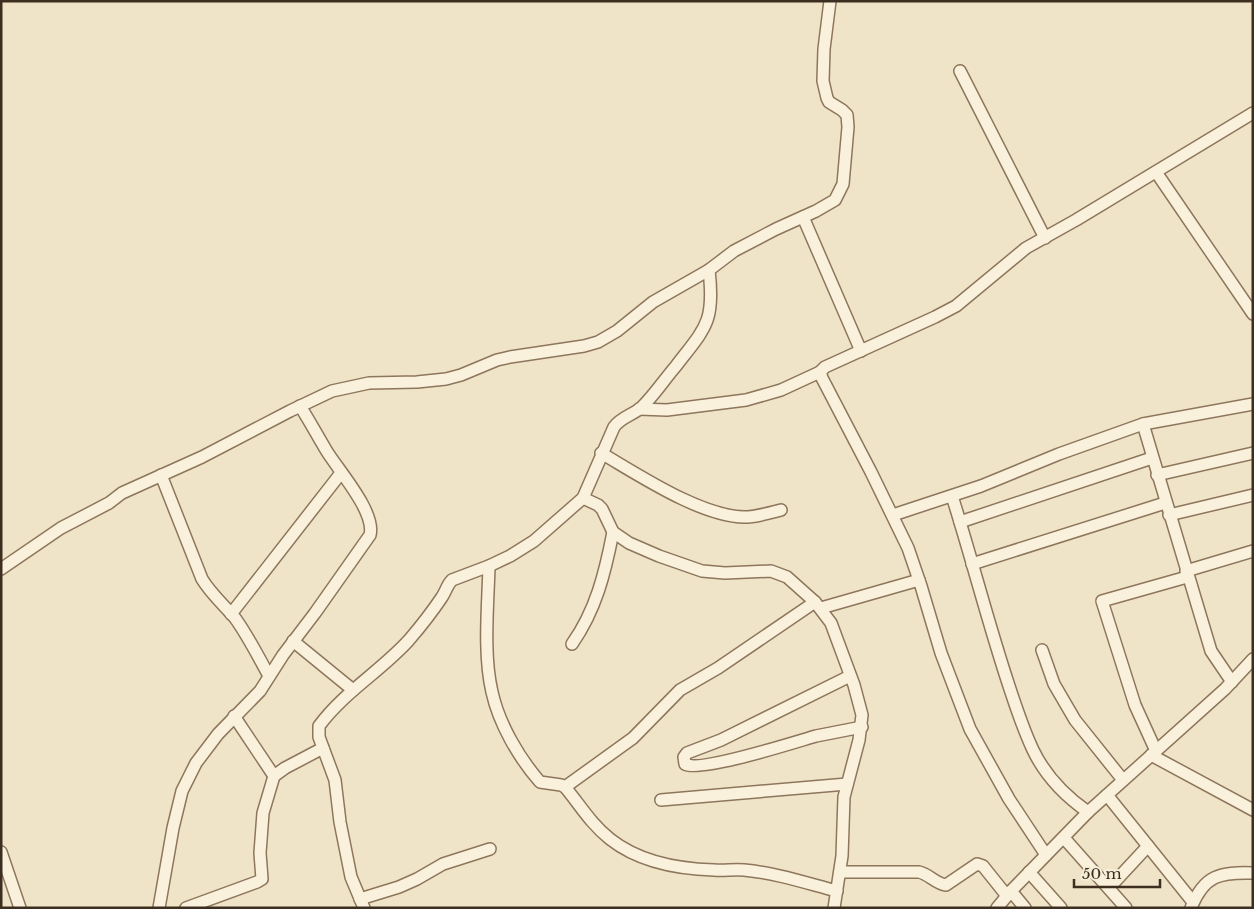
<svg xmlns="http://www.w3.org/2000/svg" width="1254" height="909" font-family="'Libre Baskerville',serif">
<rect width="100%" height="100%" fill="#f0e4c8"/>
<g fill="none" stroke-linecap="round" stroke-linejoin="round">
<g stroke="#8d765c" stroke-width="14">
<g id="street">
<path d="M 960,71 L 1045,238"/>
<path d="M 1156,172 L 1253,314"/>
<path d="M 803,217 L 861,351"/>
<path d="M 639,409 L 667,410 L 746,400 L 781,390 L 820,372"/>
<path d="M 1143,424 L 1211,651 L 1232,682"/>
<path d="M 601,453 C 639,475 700,516 744,517 C 757,517 769,513 781,510"/>
<path d="M 161,475 L 202,579 C 211,594 224,605 235,618 C 248,636 258,656 269,676"/>
<path d="M 1157,475 L 1253,453"/>
<path d="M 952,496 C 972,559 988,623 1009,686 C 1016,707 1023,729 1033,750 C 1045,775 1065,796 1088,812"/>
<path d="M 583,498 L 598,505 L 602,509 L 613,532 L 629,543 L 659,556 L 702,571 L 725,573 L 771,571 L 787,577 L 815,602 L 831,623 L 854,685 L 862,715 L 859,740 L 844,797 L 842,856 L 834,908"/>
<path d="M 893,515 L 981,486 L 1059,454 L 1143,424 L 1253,404"/>
<path d="M 1169,515 L 1253,495"/>
<path d="M 960,522 L 1152,458"/>
<path d="M 972,564 L 1165,503"/>
<path d="M 489,566 C 488,605 483,654 492,692 C 499,724 519,758 540,782 L 561,785 L 565,787 C 580,805 591,824 610,839 C 639,862 678,869 714,870 C 724,871 734,869 744,870 C 776,873 806,883 837,891"/>
<path d="M 1,569 L 61,528 L 109,503 L 122,493 L 202,457 L 290,411 L 332,391 L 369,383 L 417,382 L 446,379 L 461,375 L 497,360 L 510,357 L 584,346 L 598,342 L 617,331 L 653,302 L 709,270 L 734,251 L 776,229 L 816,211 L 835,200 L 843,184 L 848,127 L 847,115 L 842,110 L 829,102 L 827,98 L 823,81 L 824,49 L 830,1"/>
<path d="M 1186,571 L 1253,551"/>
<path d="M 821,608 L 919,580"/>
<path d="M 231,614 L 341,473"/>
<path d="M 293,641 L 353,690"/>
<path d="M 572,644 C 596,610 605,573 613,532"/>
<path d="M 1042,650 L 1054,684 L 1075,720 L 1123,780"/>
<path d="M 850,676 L 721,740 L 687,753 L 684,757 L 685,764 C 699,773 795,742 816,736 C 831,733 847,730 862,727"/>
<path d="M 234,716 L 274,776 L 285,768 L 323,748"/>
<path d="M 1156,751 L 1135,705 L 1102,601 L 1187,577"/>
<path d="M 1151,755 L 1253,810"/>
<path d="M 565,787 L 633,738 L 680,690 L 718,668 L 815,602"/>
<path d="M 1107,795 L 1193,902"/>
<path d="M 661,800 L 847,784"/>
<path d="M 1064,838 L 1126,908"/>
<path d="M 1,852 L 20,908"/>
<path d="M 1046,855 L 1009,799 L 970,729 L 941,653 L 921,586 L 908,548 L 871,472 L 822,378 L 820,372 L 825,367 L 935,317 L 956,306 L 1026,248 L 1076,220 L 1253,113"/>
<path d="M 840,872 L 919,872 C 929,874 936,884 946,885 L 977,864 L 983,866 L 1007,896"/>
<path d="M 1029,872 L 1061,908"/>
<path d="M 1109,888 L 1148,846"/>
<path d="M 1011,891 L 1025,908"/>
<path d="M 360,899 L 399,887 L 417,879 L 443,864 L 490,849"/>
<path d="M 159,908 L 173,828 L 182,791 L 196,763 L 218,734 L 260,691 L 283,655 L 315,613 L 370,535 C 376,512 338,470 326,450 C 317,435 309,420 300,406"/>
<path d="M 186,908 L 257,882 L 262,879 L 260,853 L 263,813 L 274,776"/>
<path d="M 364,908 L 351,877 L 340,822 L 335,780 L 319,737 L 319,726 C 344,692 381,671 409,640 C 421,626 432,612 442,597 C 446,591 447,585 452,580 L 489,566 L 510,556 L 534,541 L 583,498 L 614,427 C 621,417 633,415 642,407 C 655,394 664,380 676,366 C 706,327 715,322 709,270"/>
<path d="M 997,908 L 1011,891 L 1088,812 L 1225,689 L 1253,659"/>
<path d="M 1191,908 C 1204,875 1220,872 1253,873"/>
</g>
</g>
<use href="#street" stroke="#faf1dc" stroke-width="11"/>
</g>
<rect width="1254" height="909" fill="none" stroke="#3d2e20" stroke-width="5"/>
<path d="M1074 879v8h86v-8" fill="none" stroke="#3d2e20" stroke-width="2.5"/>
<text x="1082" y="879" font-size="15" fill="#3d2e20" stroke="#f7eed8" stroke-width="4" paint-order="stroke">50 m</text>
</svg>
